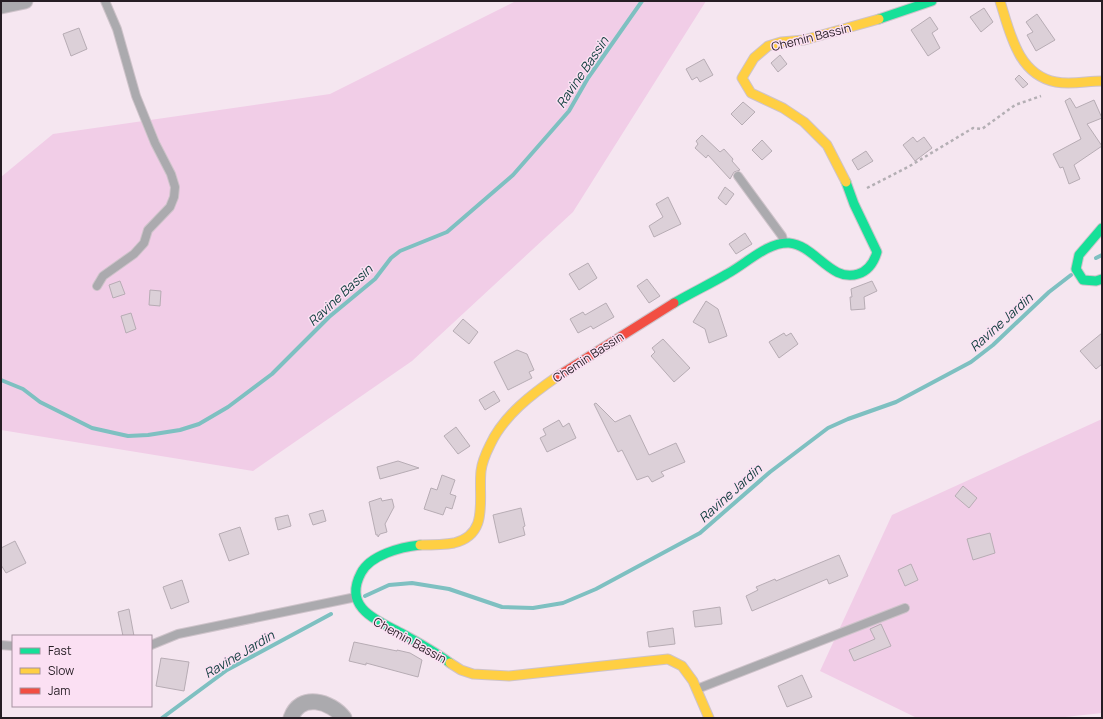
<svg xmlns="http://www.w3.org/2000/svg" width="1103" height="719" font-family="Manrope,sans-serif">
<rect width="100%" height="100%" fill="#f5e6f0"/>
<g fill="#f1cde7">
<path d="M 516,1 L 706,1 L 573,212 L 412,361 L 253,471 L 1,430 L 1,177 L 53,134 L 330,94 Z"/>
<path d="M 1102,419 L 1102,713 L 1056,718 L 917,718 L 820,671 L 892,515 Z"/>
</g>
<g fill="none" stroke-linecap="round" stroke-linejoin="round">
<g stroke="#7ec0c1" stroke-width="4">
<path d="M 1096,258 L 1102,255"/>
<path d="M 1,380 L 23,389 L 40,402 L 92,428 L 128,436 L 148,435 L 180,430 L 199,424 L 228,407 L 272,374 L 329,317 L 375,279 L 391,258 L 400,251 L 447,232 L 513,175 L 569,111 L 588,78 L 642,1"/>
<path d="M 365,596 L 389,585 L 412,583 L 449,589 L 502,607 L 533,608 L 563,603 L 596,589 L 700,533 L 770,472 L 828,428 L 848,419 L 896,402 L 971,362 L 993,345 L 1049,292 L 1071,275"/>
<path d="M 162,718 L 227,670 L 331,614"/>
</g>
</g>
<g fill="#dcd0d8" stroke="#b7acb4">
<path d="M 984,8 L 993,22 L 981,32 L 970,17 Z"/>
<path d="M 1037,14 L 1055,40 L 1036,51 L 1027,35 L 1033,32 L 1026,22 Z"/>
<path d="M 930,17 L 938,29 L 932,33 L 940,48 L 928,56 L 911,30 Z"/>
<path d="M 79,28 L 87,49 L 71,56 L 63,34 Z"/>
<path d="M 780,55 L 787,64 L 778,72 L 771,63 Z"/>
<path d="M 704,59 L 713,75 L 700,82 L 697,77 L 692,80 L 686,69 Z"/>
<path d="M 1019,75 L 1028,84 L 1023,88 L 1015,79 Z"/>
<path d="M 1070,98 L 1076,108 L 1094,100 L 1102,118 L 1087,124 L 1102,146 L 1074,165 L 1080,179 L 1069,184 L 1063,167 L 1060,168 L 1053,154 L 1081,139 L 1065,101 Z"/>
<path d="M 743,102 L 755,112 L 742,125 L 731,114 Z"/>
<path d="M 702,135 L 720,152 L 724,149 L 733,159 L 732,161 L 740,170 L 734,172 L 730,179 L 708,155 L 706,158 L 695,148 L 698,144 L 696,141 Z"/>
<path d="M 913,137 L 917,142 L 924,137 L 932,148 L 915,161 L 903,145 Z"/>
<path d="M 762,140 L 772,151 L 762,160 L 752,150 Z"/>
<path d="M 866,151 L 873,161 L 858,170 L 852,160 Z"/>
<path d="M 725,187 L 734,194 L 726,205 L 718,198 Z"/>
<path d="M 668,197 L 681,224 L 654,237 L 649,226 L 663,217 L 656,204 Z"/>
<path d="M 745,233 L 752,244 L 736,254 L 729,244 Z"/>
<path d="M 588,263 L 597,278 L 579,290 L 569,274 Z"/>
<path d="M 647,279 L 660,296 L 649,303 L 637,286 Z"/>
<path d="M 120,281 L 125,294 L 113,298 L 109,285 Z"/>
<path d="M 872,281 L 877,291 L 864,297 L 865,309 L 851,310 L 850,297 L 852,297 L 851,289 Z"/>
<path d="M 150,290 L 161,291 L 160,306 L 149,305 Z"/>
<path d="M 706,301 L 718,309 L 727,336 L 709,343 L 705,329 L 693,322 Z"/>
<path d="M 606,303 L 614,317 L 593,329 L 591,326 L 578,333 L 570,319 L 583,312 L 585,315 Z"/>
<path d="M 131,313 L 136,329 L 126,333 L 121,316 Z"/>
<path d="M 463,319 L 478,332 L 469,344 L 453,331 Z"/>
<path d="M 784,333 L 786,336 L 791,333 L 798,344 L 779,358 L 769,342 Z"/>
<path d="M 1102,333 L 1102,364 L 1096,369 L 1080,351 Z"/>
<path d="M 663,339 L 690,368 L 674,382 L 651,356 L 655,352 L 652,348 Z"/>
<path d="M 517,350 L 527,354 L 534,370 L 529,372 L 532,378 L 508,390 L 494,362 Z"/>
<path d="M 494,391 L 500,401 L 485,410 L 479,400 Z"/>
<path d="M 596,403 L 615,422 L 630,415 L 649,455 L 676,443 L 685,462 L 661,472 L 664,476 L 652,482 L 648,476 L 637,480 L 622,450 L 618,452 L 594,404 Z"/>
<path d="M 559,420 L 563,427 L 569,423 L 576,438 L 547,452 L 540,438 L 546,435 L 543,429 Z"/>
<path d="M 456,427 L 470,446 L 458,454 L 444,436 Z"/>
<path d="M 398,461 L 419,468 L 380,479 L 377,467 Z"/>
<path d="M 442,475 L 455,480 L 450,494 L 456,496 L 452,509 L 446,507 L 443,515 L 424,509 L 431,488 L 437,490 Z"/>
<path d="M 963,486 L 977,498 L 969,508 L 955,496 Z"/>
<path d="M 381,498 L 382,501 L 392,499 L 394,507 L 385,524 L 387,532 L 380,534 L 378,537 L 378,535 L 376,535 L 369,502 Z"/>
<path d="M 521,508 L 525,526 L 523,527 L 525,535 L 499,543 L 493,515 Z"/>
<path d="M 323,510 L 326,521 L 313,525 L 309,514 Z"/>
<path d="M 288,515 L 291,526 L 278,530 L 275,518 Z"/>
<path d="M 240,527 L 249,554 L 229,561 L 219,534 Z"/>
<path d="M 990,533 L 995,553 L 973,560 L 967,539 Z"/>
<path d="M 15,541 L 26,563 L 6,573 L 1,565 L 1,548 Z"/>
<path d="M 839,555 L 848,576 L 829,584 L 827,579 L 752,611 L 746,596 L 758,590 L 756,587 L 775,579 L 776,581 Z"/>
<path d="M 911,564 L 918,580 L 905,586 L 898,570 Z"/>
<path d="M 182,580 L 189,602 L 171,609 L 163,587 Z"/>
<path d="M 720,607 L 722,624 L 695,627 L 693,611 Z"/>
<path d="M 129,609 L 134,636 L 123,636 L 118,612 Z"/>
<path d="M 881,624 L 891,646 L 854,661 L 849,650 L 875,639 L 870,629 Z"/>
<path d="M 673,628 L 675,644 L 649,647 L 647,632 Z"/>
<path d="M 354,642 L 397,651 L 397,650 L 410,653 L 422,660 L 418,677 L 366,663 L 366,665 L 349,661 Z"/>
<path d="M 161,658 L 189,662 L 184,691 L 156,686 Z"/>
<path d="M 802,675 L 812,697 L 787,707 L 778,686 Z"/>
</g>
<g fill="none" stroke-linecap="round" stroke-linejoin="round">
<g stroke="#cec3ca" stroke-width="10">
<g id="lane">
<path d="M 738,176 L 782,236 L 784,243"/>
<path d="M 97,286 L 103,276 L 134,254 L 144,243 L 148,230 L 170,207 L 174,197 L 175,187 L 171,174 L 155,143 L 136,96 L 117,29 L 105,1"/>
<path d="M 1,645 L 13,646"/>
<path d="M 151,645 L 178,634 L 356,597"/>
<path d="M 697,689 L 905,608"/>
</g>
</g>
<g stroke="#cec3ca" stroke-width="17">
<g id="street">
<path d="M 1,6 L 25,1"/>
<path d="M 291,718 C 300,692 331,701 344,718"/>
</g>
</g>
<g stroke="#cec3ca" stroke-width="11">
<g id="fast">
<path d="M 879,19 L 932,1"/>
<path d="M 1102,228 L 1079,255 L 1076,269 L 1083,280 L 1096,281 L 1102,279"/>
<path d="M 674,303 C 691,293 710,284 727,274 C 746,264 767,242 789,243 C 815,245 831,283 858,274 C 868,271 874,262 877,252 L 854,204 L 846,182"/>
<path d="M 420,545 C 401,547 370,555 361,573 C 342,609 379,621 403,634 C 419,643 436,652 450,663"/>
</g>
</g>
<g stroke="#cec3ca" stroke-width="11">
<g id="slow">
<path d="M 1000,1 C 1010,33 1018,75 1056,82 C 1071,85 1087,81 1102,81"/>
<path d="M 846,182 L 827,145 L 804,122 L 783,108 L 751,93 L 742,78 L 754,58 L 768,46 L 781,42 L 804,40 L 879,19"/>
<path d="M 420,545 C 431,545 443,545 454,543 C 490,534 478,499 481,471 C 482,462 486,453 490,445 C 504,415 532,394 558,376"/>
<path d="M 450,663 L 461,670 L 473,674 L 509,676 L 668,659 L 682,666 L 693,681 L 709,718"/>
</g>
</g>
<g stroke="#cec3ca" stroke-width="11">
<path id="jam" d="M 558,376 L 674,303"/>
</g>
<path stroke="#b4afb4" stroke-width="2.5" stroke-dasharray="3 3" stroke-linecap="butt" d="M 867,188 L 908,167 L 973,128 L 982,129 L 1015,105 L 1041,96"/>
<use href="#lane" stroke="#abaaae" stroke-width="8"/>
<use href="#street" stroke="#abaaae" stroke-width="15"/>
<use href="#fast" stroke="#16e098" stroke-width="9"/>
<use href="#slow" stroke="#ffcf43" stroke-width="9"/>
<use href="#jam" stroke="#f24e42" stroke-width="9"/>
</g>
<g text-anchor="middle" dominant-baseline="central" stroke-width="3" stroke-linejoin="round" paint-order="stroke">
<g font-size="12" fill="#261d24" stroke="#fbe0f3">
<text transform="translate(811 37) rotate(-14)">Chemin Bassin</text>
<text transform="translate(588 357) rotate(-33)">Chemin Bassin</text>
<text transform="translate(410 640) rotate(29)">Chemin Bassin</text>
</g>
<g font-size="13" font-style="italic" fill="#0e3d3c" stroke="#fbe0f3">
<text transform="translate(582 72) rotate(-56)">Ravine Bassin</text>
<text transform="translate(340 295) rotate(-43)">Ravine Bassin</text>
<text transform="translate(1001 322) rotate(-42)">Ravine Jardin</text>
<text transform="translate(730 493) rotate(-42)">Ravine Jardin</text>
<text transform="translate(239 654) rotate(-31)">Ravine Jardin</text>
</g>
</g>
<rect width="1103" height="719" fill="none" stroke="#261d24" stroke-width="4"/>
<rect x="12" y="635" width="140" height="72" fill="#fbe0f3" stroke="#a692a0"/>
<rect x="20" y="648" width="20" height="6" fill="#16e098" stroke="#a692a0"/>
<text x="48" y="655" font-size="12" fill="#261d24">Fast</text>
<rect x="20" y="668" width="20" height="6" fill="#ffcf43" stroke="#a692a0"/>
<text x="48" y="675" font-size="12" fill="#261d24">Slow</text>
<rect x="20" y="688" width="20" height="6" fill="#f24e42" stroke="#a692a0"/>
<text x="48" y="695" font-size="12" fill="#261d24">Jam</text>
</svg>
